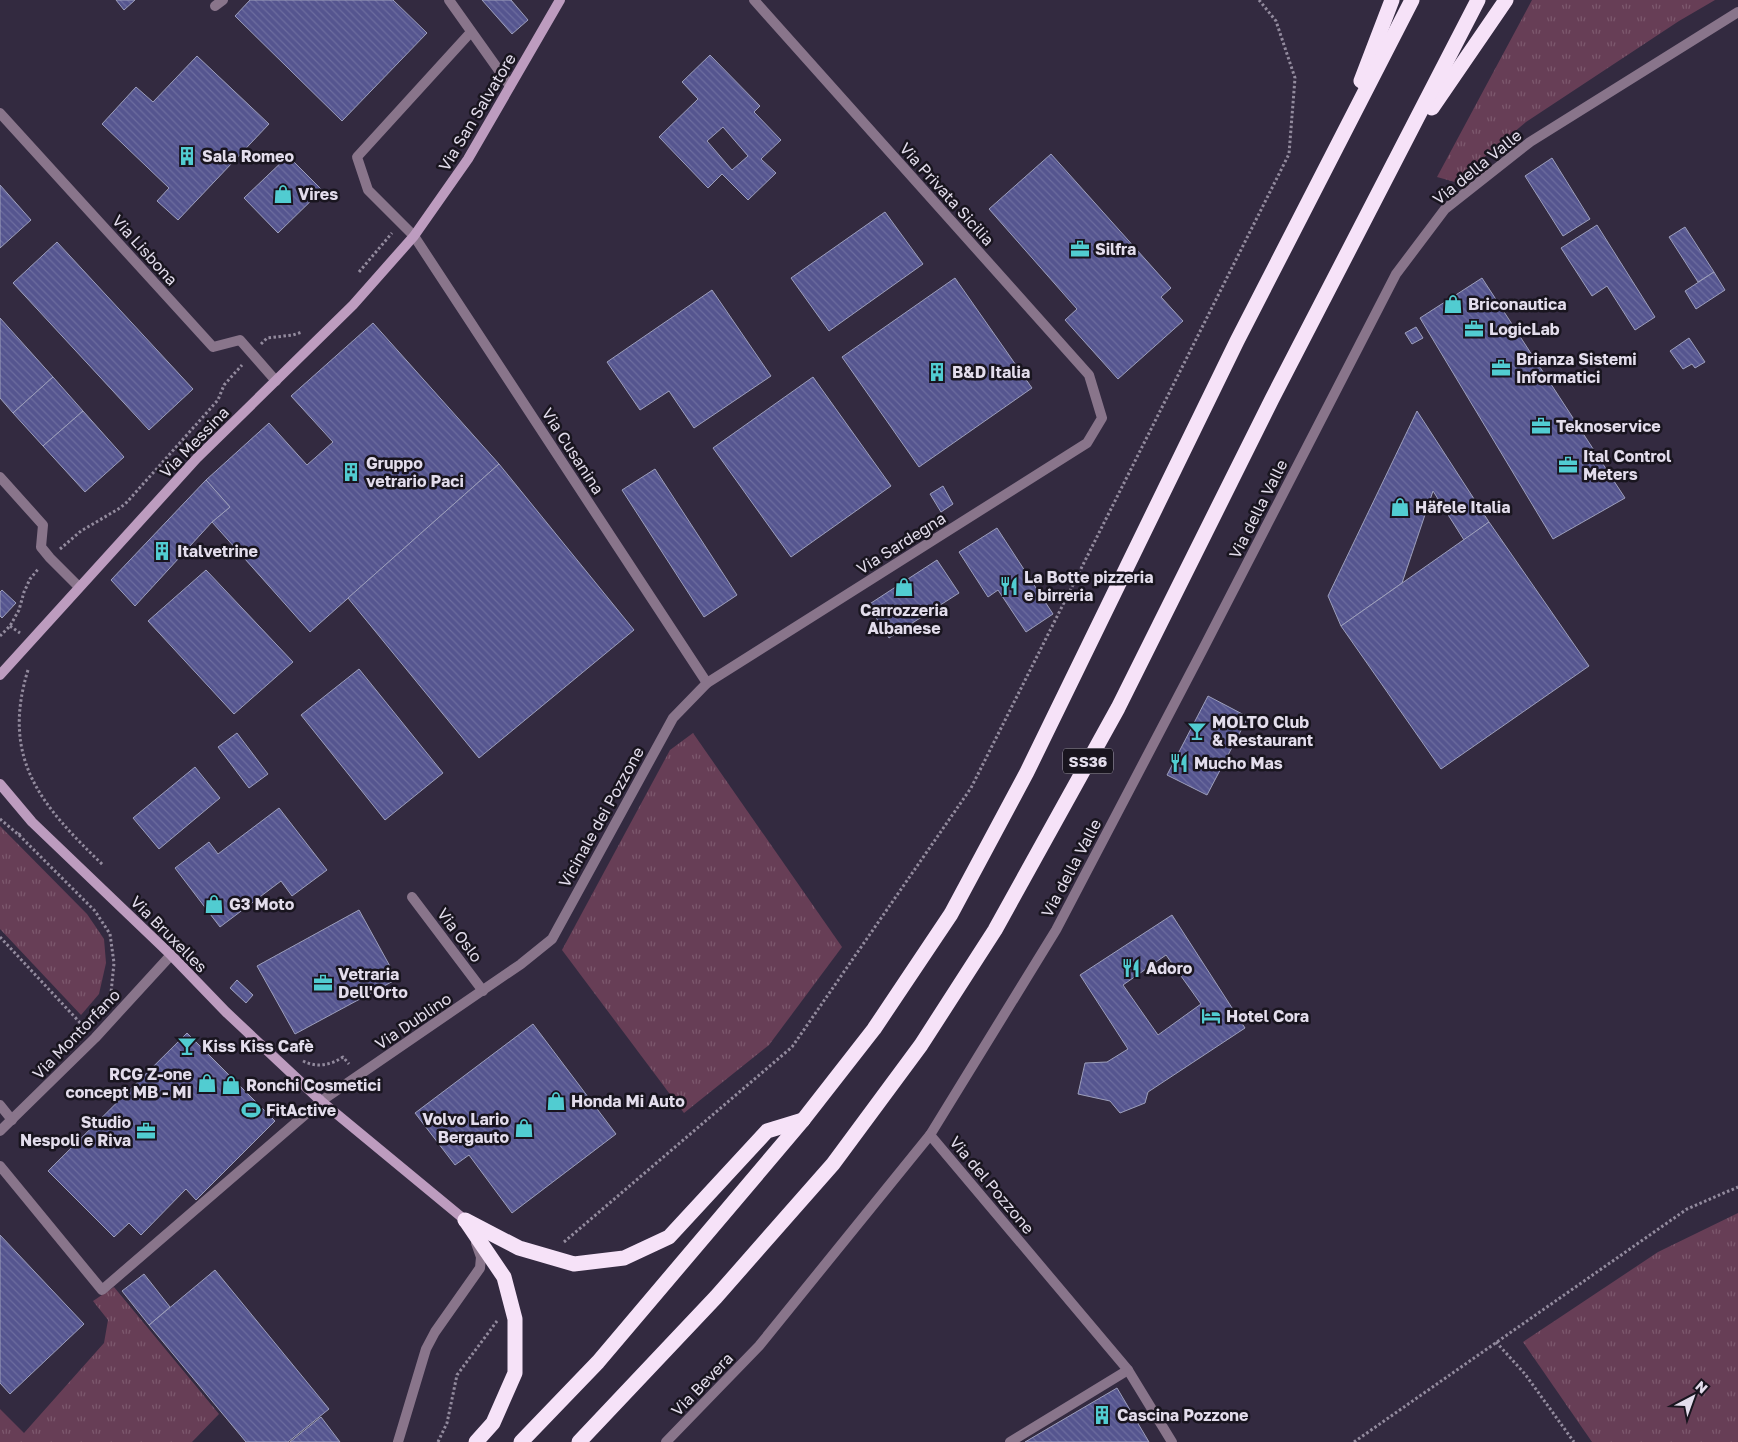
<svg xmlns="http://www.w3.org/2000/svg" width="1738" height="1442" font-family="'Golos Text',sans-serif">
<defs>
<pattern id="grass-tufts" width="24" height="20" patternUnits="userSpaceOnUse" patternTransform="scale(1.25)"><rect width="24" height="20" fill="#673e56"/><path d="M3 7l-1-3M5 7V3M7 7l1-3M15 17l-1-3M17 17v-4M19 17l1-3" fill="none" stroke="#7d596e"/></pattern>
<pattern id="building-back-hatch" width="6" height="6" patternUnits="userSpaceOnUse" patternTransform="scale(1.25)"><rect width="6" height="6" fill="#55558f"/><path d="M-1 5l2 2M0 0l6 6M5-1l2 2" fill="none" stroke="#6d6d9f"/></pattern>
</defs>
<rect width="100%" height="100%" fill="#332a40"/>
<g fill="url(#grass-tufts)">
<path d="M 1532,0 L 1715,0 L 1679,21 L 1526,122 L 1455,182 L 1437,177 Z"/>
<path d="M 693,733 L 842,947 L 769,1045 L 684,1113 L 562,950 L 670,750 Z"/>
<path d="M 0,826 L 87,914 L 104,939 L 106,963 L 99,994 L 81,1015 L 0,929 Z"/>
<path d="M 1738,1213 L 1738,1442 L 1592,1442 L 1523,1342 L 1658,1252 Z"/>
<path d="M 114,1287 L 219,1414 L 192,1442 L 0,1442 L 0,1409 L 24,1433 L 104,1343 L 108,1320 L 93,1301 Z"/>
</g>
<g fill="url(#building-back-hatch)" stroke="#9d9fbc" fill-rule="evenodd">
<path d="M 116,0 L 135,0 L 124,10 Z"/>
<path d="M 250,0 L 393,0 L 427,33 L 342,121 L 235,16 Z"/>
<path d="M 482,0 L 511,0 L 528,20 L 512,34 Z"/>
<path d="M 710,55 L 760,106 L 754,112 L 781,140 L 761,159 L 776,173 L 748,200 L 722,174 L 708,188 L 659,137 L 698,99 L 682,82 ZM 723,127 L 748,156 L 732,170 L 707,141 Z"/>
<path d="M 197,56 L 269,124 L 178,220 L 157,201 L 169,188 L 102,124 L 136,87 L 153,102 Z"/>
<path d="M 1051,154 L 1171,288 L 1161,297 L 1183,321 L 1118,379 L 1065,320 L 1077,309 L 989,209 Z"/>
<path d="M 288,156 L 322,190 L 278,233 L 244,198 Z"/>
<path d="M 1552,158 L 1590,219 L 1563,236 L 1525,176 Z"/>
<path d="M 0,185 L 31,220 L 0,248 Z"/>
<path d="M 885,212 L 923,264 L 829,331 L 791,278 Z"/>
<path d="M 1597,225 L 1655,317 L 1635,330 L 1607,286 L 1592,296 L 1561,248 Z"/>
<path d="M 1685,227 L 1714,272 L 1698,282 L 1669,237 Z"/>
<path d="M 57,242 L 193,389 L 149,430 L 13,283 Z"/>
<path d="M 1714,272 L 1725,290 L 1696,309 L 1685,291 Z"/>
<path d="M 955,278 L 1032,388 L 919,467 L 842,357 Z"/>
<path d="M 1482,278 L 1625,498 L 1553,539 L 1420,318 Z"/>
<path d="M 712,290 L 771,376 L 694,428 L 669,391 L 640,410 L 607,362 Z"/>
<path d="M 0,318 L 53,377 L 13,413 L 0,398 Z"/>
<path d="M 373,323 L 499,464 L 310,632 L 212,522 L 230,507 L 206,480 L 269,423 L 307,465 L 333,442 L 291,396 Z"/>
<path d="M 1416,327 L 1423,338 L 1412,344 L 1405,333 Z"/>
<path d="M 1689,338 L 1705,362 L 1695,368 L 1692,364 L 1683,369 L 1670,351 Z"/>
<path d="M 53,377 L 83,411 L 43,446 L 13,413 Z"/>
<path d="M 813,377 L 891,486 L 791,557 L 713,448 Z"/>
<path d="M 83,411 L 124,457 L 85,492 L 43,446 Z"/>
<path d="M 1417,411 L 1489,522 L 1464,540 L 1433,491 L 1402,583 L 1341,626 L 1328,596 Z"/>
<path d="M 499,464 L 634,630 L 479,758 L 348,598 Z"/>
<path d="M 655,469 L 737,595 L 704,617 L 622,490 Z"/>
<path d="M 206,480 L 230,507 L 212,522 L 135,606 L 111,580 Z"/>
<path d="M 943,486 L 953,504 L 941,512 L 930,494 Z"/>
<path d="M 1489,522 L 1589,666 L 1441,769 L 1341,626 Z"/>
<path d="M 997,528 L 1053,614 L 1026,632 L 998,590 L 988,597 L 959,552 Z"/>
<path d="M 937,560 L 959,593 L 889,638 L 868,605 Z"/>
<path d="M 206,570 L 293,662 L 234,714 L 148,621 Z"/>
<path d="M 2,590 L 16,603 L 2,618 L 0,616 L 0,592 Z"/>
<path d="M 359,669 L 443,773 L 385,820 L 301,715 Z"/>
<path d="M 1208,696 L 1248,717 L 1207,795 L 1167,775 Z"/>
<path d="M 237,733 L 268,774 L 249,788 L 218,747 Z"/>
<path d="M 195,767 L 220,798 L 159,849 L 133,818 Z"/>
<path d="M 279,808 L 327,870 L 292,896 L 281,881 L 220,927 L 175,868 L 209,842 L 218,854 Z"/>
<path d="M 359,910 L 397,979 L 295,1034 L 257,966 Z"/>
<path d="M 1172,915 L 1245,1028 L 1148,1092 L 1145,1103 L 1120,1113 L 1110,1101 L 1078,1094 L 1085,1063 L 1107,1062 L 1128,1049 L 1080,975 ZM 1166,955 L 1201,1004 L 1158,1035 L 1123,985 Z"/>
<path d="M 237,980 L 253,995 L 246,1003 L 230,988 Z"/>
<path d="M 533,1024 L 616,1134 L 512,1213 L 469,1155 L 455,1165 L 415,1113 Z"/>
<path d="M 187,1033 L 275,1121 L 196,1200 L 186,1189 L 141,1235 L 129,1223 L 114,1237 L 48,1171 Z"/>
<path d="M 0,1235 L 84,1324 L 10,1394 L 0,1383 Z"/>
<path d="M 215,1270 L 329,1409 L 288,1442 L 246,1442 L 149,1325 Z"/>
<path d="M 144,1274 L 170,1307 L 149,1325 L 122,1291 Z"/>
<path d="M 1117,1388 L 1149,1442 L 1025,1442 Z"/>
<path d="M 321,1417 L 340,1442 L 290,1442 Z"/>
</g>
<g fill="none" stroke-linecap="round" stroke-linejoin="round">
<g stroke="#938b9e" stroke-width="3" stroke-dasharray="2.5 2.5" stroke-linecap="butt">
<path d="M 359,272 L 392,233"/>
<path d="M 261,344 L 267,338 L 293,335 L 302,332"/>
<path d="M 60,549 L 81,531 L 120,508 L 127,502 L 218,400 L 224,385 L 242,365"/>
<path d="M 10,626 L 20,633"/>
<path d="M 0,636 L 10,626 L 19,610 L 24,592 L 30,579 L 39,568"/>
<path d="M 28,670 C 0,760 43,807 103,865"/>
<path d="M 0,819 L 19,835 L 20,833"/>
<path d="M 19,835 L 95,911 L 110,934 L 114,963 L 111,993 L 105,1001"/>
<path d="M 0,937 L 85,1028"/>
<path d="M 303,1061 C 317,1068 331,1065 343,1057 L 349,1064"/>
<path d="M 564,1242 L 792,1047 L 971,788 L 1289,154 L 1295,78 L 1276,21 L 1259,0"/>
<path d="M 1496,1342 L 1525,1374 L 1574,1442"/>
<path d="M 438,1442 L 447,1423 L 457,1375 L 497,1321"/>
<path d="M 1354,1442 L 1687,1209 L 1738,1187"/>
</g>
<g stroke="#89758b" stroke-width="10">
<path d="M 215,6 L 223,0"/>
<path d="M 414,236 L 368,190 L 357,157 L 471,32"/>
<path d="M 0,1166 L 102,1290 L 321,1101"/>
<path d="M 398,1442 L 426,1349 L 435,1332 L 480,1268 L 481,1257 L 476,1243"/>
</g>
<g stroke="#89758b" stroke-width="10">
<path d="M 449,0 L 510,86"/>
<path d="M 0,113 L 213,347 L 240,340 L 276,381"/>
<path d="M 414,236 L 707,683"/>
<path d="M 0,477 L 43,525 L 41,547 L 50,558 L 79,587"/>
<path d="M 412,897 L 483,991"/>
<path d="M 321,1101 L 521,964 L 552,939 L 673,718 L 707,683 L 1087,443 L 1102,418 L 1089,375 L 754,0"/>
<path d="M 0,1105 L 12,1120"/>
<path d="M 0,1131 L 95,1038 L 171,955"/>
<path d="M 930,1135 L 1056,930 L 1202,651 L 1396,274 L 1445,209 L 1530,142 L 1738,12"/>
<path d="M 666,1442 L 759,1346 L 930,1135 L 1128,1370 L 1172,1442"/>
<path d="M 1010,1442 L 1128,1370"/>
</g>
<g stroke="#bd9cbf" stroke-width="10">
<path d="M 0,675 L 197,458 L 353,305 L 414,236 L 468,159 L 560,0"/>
<path d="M 0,784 L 32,822 L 171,955 L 226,1012 L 321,1101 L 465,1220"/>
</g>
<g stroke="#f6e2f8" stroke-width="15">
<path d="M 1361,81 L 1392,0"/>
<path d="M 1432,108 L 1506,0"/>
<path d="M 465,1220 L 519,1248 L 574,1264 L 624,1258 L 669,1237 L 767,1131 L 803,1120"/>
<path d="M 466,1221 L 504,1277 L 515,1319 L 515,1373 L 493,1423 L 476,1442"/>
<path d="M 521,1442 L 598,1362 L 803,1120 L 874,1029 L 951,914 L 1027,772 L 1237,341 L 1412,0"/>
<path d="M 579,1442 L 716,1297 L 833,1164 L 921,1045 L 995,930 L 1118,708 L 1272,399 L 1478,0"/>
</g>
</g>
<defs>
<g id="building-bare" transform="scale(1.5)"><path d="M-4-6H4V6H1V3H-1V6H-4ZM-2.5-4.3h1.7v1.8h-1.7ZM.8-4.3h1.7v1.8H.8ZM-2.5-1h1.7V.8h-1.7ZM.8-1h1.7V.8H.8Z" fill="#51ccd1" stroke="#19151f" stroke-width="2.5" paint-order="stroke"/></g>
<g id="shop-bare" transform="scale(1.5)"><path d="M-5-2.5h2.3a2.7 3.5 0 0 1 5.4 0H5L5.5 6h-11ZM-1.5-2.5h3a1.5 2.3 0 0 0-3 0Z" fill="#51ccd1" stroke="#19151f" stroke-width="2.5" paint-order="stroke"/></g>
<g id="office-bare" transform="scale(1.5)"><path d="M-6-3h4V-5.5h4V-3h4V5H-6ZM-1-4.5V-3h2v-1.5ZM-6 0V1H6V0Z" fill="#51ccd1" stroke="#19151f" stroke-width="2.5" paint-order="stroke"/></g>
<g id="restaurant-bare" transform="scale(1.5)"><path d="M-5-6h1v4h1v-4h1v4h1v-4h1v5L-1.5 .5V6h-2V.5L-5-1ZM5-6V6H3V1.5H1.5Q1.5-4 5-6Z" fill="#51ccd1" stroke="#19151f" stroke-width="2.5" paint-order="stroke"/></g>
<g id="bar-bare" transform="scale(1.5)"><path d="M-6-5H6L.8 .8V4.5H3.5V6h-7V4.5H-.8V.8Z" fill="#51ccd1" stroke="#19151f" stroke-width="2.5" paint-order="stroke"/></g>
<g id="hotel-bare" transform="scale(1.5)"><path d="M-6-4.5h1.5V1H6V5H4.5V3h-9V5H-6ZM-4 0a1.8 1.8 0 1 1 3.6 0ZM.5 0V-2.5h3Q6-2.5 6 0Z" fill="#51ccd1" stroke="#19151f" stroke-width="2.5" paint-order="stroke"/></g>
<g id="stadium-bare" transform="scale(1.5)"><path d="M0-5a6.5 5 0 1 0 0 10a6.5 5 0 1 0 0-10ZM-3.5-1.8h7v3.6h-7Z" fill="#51ccd1" stroke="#19151f" stroke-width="2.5" paint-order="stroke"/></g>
</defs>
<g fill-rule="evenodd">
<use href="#building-bare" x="187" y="156"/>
<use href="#shop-bare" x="283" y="194"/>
<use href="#office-bare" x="1080" y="249"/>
<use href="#shop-bare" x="1453" y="304"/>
<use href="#office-bare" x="1474" y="329"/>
<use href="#office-bare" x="1501" y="368"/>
<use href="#building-bare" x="937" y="372"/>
<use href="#office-bare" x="1541" y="426"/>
<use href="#office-bare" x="1568" y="465"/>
<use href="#building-bare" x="351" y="472"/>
<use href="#shop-bare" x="1400" y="507"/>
<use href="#building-bare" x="162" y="551"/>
<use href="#restaurant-bare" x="1009" y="586"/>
<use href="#shop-bare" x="904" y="587"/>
<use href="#bar-bare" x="1197" y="731"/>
<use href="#restaurant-bare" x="1179" y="763"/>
<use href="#shop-bare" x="214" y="904"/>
<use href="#restaurant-bare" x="1131" y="968"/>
<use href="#office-bare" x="323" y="983"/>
<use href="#hotel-bare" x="1211" y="1016"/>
<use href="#bar-bare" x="187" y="1046"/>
<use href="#shop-bare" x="207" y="1083"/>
<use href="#shop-bare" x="231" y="1085"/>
<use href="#shop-bare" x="556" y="1101"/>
<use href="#stadium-bare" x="251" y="1110"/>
<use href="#shop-bare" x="524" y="1128"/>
<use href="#office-bare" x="146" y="1131"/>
<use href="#building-bare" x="1102" y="1415"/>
</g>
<g text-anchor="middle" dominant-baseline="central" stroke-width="5" stroke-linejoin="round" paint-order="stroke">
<rect fill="#19151f" stroke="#a6a1ae" stroke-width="1" x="1063" y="748.5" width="50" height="25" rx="4"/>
<g font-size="15" font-weight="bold" fill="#e3ddec">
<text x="1088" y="761">SS36</text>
</g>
<g font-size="16" fill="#e3ddec" stroke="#19151f">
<text transform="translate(477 112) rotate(-59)">Via San Salvatore</text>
<text transform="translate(1477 167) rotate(-39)">Via della Valle</text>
<text transform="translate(947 194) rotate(48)">Via Privata Sicilia</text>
<text transform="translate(145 250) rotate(48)">Via Lisbona</text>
<text transform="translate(194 442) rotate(-46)">Via Messina</text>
<text transform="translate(573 451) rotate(57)">Via Cusanina</text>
<text transform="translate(1258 509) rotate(-63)">Via della Valle</text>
<text transform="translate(901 543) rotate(-32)">Via Sardegna</text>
<text transform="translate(601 817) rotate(-61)">Vicinale dei Pozzone</text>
<text transform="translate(1071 868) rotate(-62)">Via della Valle</text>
<text transform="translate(169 934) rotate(45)">Via Bruxelles</text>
<text transform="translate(460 935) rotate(53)">Via Oslo</text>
<text transform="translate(413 1021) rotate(-34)">Via Dublino</text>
<text transform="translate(76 1034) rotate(-46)">Via Montorfano</text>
<text transform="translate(992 1185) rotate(50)">Via del Pozzone</text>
<text transform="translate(702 1384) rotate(-46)">Via Bevera</text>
</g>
<g font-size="16" font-weight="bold" fill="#e3ddec" stroke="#19151f" text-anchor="start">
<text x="202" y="156">Sala Romeo</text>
<text x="298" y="194">Vires</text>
<text x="1095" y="249">Silfra</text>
<text x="1468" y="304">Briconautica</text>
<text x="1489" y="329">LogicLab</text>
<text x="1516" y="359">Brianza Sistemi<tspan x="1516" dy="18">Informatici</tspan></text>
<text x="952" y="372">B&amp;D Italia</text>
<text x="1556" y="426">Teknoservice</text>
<text x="1583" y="456">Ital Control<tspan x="1583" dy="18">Meters</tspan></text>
<text x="366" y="463">Gruppo<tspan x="366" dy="18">vetrario Paci</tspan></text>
<text x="1415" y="507">Häfele Italia</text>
<text x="177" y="551">Italvetrine</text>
<text x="1024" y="577">La Botte pizzeria<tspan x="1024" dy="18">e birreria</tspan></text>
<text x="904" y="610" text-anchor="middle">Carrozzeria<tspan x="904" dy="18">Albanese</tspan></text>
<text x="1212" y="722">MOLTO Club<tspan x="1212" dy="18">&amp; Restaurant</tspan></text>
<text x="1194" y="763">Mucho Mas</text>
<text x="229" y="904">G3 Moto</text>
<text x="1146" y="968">Adoro</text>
<text x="338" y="974">Vetraria<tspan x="338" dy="18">Dell'Orto</tspan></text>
<text x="1226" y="1016">Hotel Cora</text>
<text x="202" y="1046">Kiss Kiss Cafè</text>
<text x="192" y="1074" text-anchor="end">RCG Z-one<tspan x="192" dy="18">concept MB - MI</tspan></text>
<text x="246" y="1085">Ronchi Cosmetici</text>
<text x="571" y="1101">Honda Mi Auto</text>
<text x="266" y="1110">FitActive</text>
<text x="509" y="1119" text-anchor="end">Volvo Lario<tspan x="509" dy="18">Bergauto</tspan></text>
<text x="131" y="1122" text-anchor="end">Studio<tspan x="131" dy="18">Nespoli e Riva</tspan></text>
<text x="1117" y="1415">Cascina Pozzone</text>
</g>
</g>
<g transform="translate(1693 1397) rotate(41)" stroke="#19151f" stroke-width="4" paint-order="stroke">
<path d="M0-4L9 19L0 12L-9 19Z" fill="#e3ddec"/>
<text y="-8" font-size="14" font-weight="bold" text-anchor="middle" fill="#e3ddec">N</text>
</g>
</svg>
